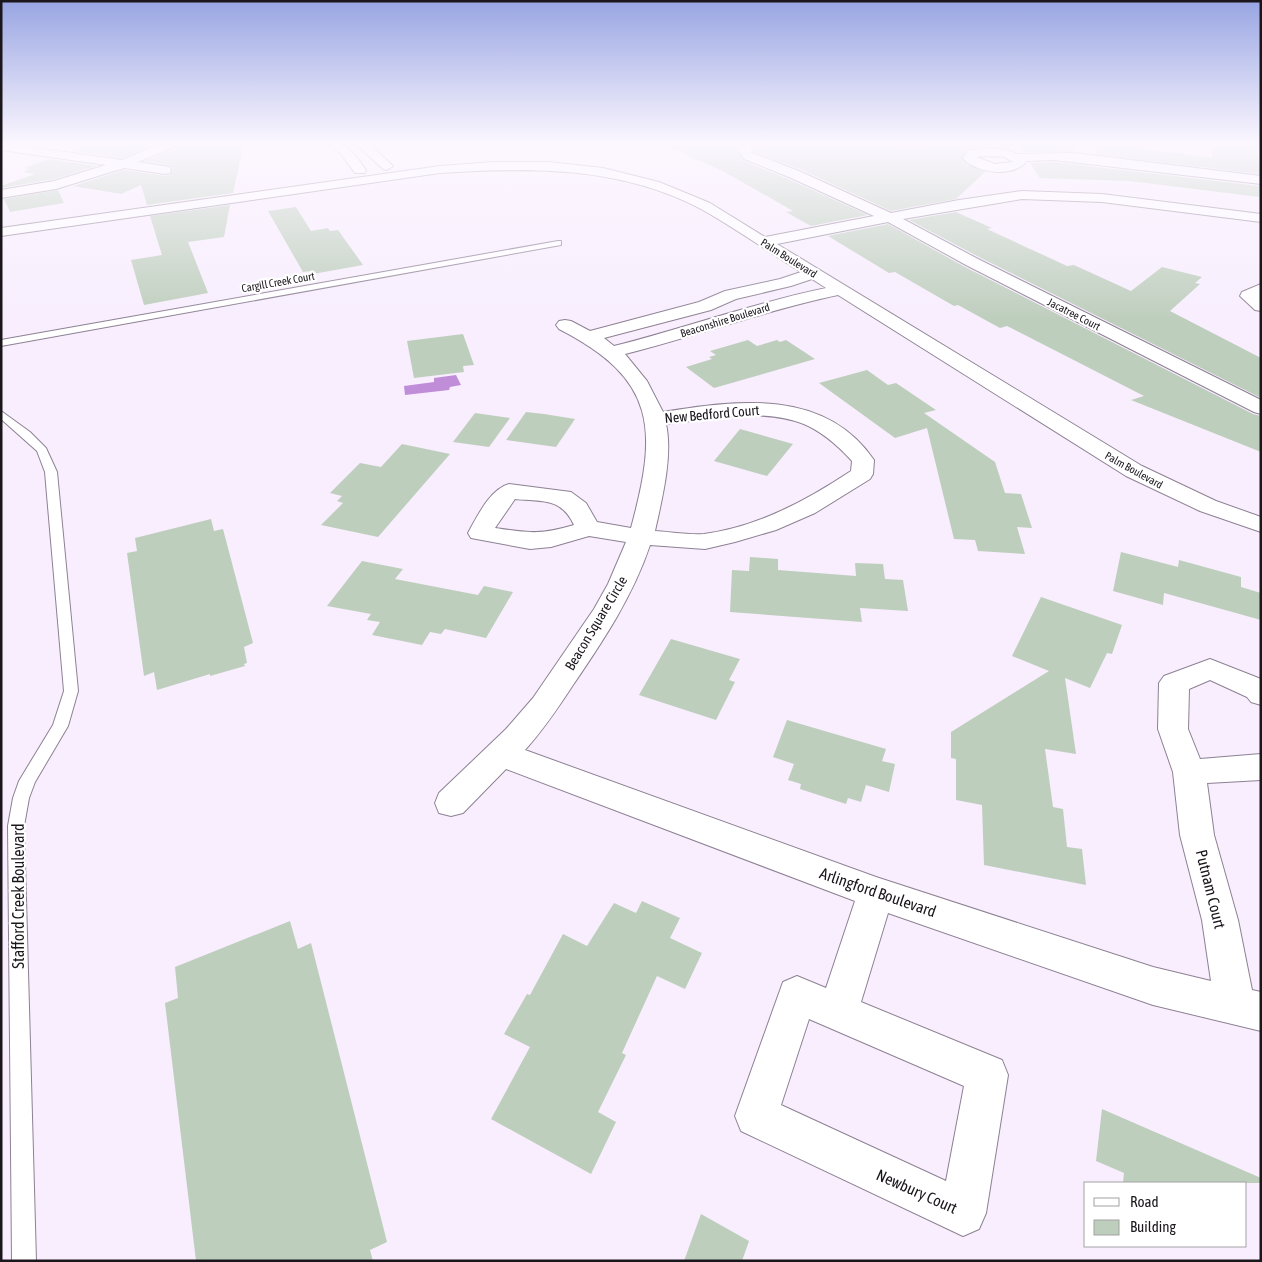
<svg xmlns="http://www.w3.org/2000/svg" width="1262" height="1262" font-family="'Asap Condensed',sans-serif">
<rect width="100%" height="100%" fill="#f8eefe"/>
<path fill="#c08ed9" d="M 456,375 L 461,385 L 450,387 L 449,390 L 405,395 L 404,386 L 434,382 L 434,378 Z"/>
<g fill="#becebd">
<path d="M 95,143 L 159,143 L 122,158 L 71,151 Z"/>
<path d="M 180,143 L 244,143 L 233,193 L 147,205 L 141,185 L 121,194 L 73,186 L 124,170 L 165,176 L 170,175 L 173,169 L 170,165 L 145,161 L 177,148 Z"/>
<path d="M 659,143 L 744,143 L 736,150 L 743,161 L 788,179 L 868,215 L 811,226 L 786,212 L 793,211 L 721,170 Z"/>
<path d="M 763,143 L 886,143 L 895,146 L 962,148 L 959,143 L 1069,143 L 1076,151 L 1023,152 L 1017,143 L 1011,149 L 984,146 L 968,149 L 962,159 L 968,165 L 985,172 L 956,199 L 891,211 L 800,169 L 753,152 Z"/>
<path d="M 1213,143 L 1257,144 L 1260,174 L 1095,154 L 1099,146 L 1106,147 L 1107,144 L 1212,158 Z"/>
<path d="M 50,159 L 97,166 L 54,179 L 1,188 L 1,186 L 35,174 L 23,172 L 30,169 L 24,168 Z"/>
<path d="M 1054,162 L 1259,186 L 1259,197 L 1130,181 L 1040,178 L 1030,163 Z"/>
<path d="M 58,190 L 64,203 L 10,212 L 4,199 Z"/>
<path d="M 230,205 L 224,237 L 188,242 L 208,293 L 144,305 L 131,260 L 162,255 L 150,216 Z"/>
<path d="M 296,207 L 311,231 L 328,228 L 330,231 L 338,230 L 363,265 L 313,274 L 311,271 L 303,272 L 268,211 Z"/>
<path d="M 956,212 L 992,228 L 987,229 L 1067,266 L 1074,265 L 1131,291 L 1162,267 L 1202,277 L 1195,283 L 1200,284 L 1170,311 L 1261,358 L 1261,398 L 979,257 L 909,220 Z"/>
<path d="M 888,224 L 965,267 L 1253,414 L 1261,416 L 1261,452 L 1131,400 L 1144,396 L 1007,326 L 1000,328 L 958,305 L 954,306 L 895,272 L 889,273 L 828,236 Z"/>
<path d="M 463,334 L 474,365 L 463,366 L 464,372 L 414,378 L 407,341 Z"/>
<path d="M 748,340 L 757,346 L 777,340 L 780,342 L 786,340 L 815,359 L 714,388 L 686,367 L 712,359 L 709,357 L 716,355 L 710,351 Z"/>
<path d="M 867,370 L 888,385 L 896,383 L 936,410 L 924,413 L 995,462 L 1005,493 L 1021,494 L 1032,528 L 1017,527 L 1025,554 L 978,551 L 975,540 L 954,539 L 927,428 L 895,438 L 819,383 Z"/>
<path d="M 526,412 L 544,414 L 575,419 L 556,447 L 506,440 Z"/>
<path d="M 475,413 L 510,418 L 489,447 L 453,442 Z"/>
<path d="M 740,429 L 793,444 L 767,476 L 714,461 Z"/>
<path d="M 402,444 L 450,454 L 378,537 L 321,525 L 343,503 L 337,501 L 342,496 L 330,493 L 360,463 L 381,467 Z"/>
<path d="M 211,519 L 214,531 L 223,529 L 253,643 L 244,647 L 247,663 L 244,664 L 245,666 L 210,676 L 210,674 L 157,690 L 154,672 L 144,676 L 127,553 L 137,551 L 135,538 Z"/>
<path d="M 1121,552 L 1178,567 L 1179,560 L 1241,577 L 1241,587 L 1261,593 L 1261,620 L 1164,593 L 1163,605 L 1113,591 Z"/>
<path d="M 750,557 L 778,559 L 778,570 L 856,576 L 855,563 L 883,564 L 885,579 L 903,580 L 908,611 L 860,608 L 862,622 L 730,612 L 732,570 L 749,571 Z"/>
<path d="M 362,561 L 403,569 L 395,579 L 478,595 L 484,586 L 513,592 L 486,638 L 445,629 L 441,634 L 430,632 L 422,645 L 372,635 L 380,622 L 367,620 L 371,614 L 327,606 Z"/>
<path d="M 1041,597 L 1122,625 L 1112,654 L 1107,653 L 1090,688 L 1065,678 L 1076,754 L 1045,749 L 1053,807 L 1063,809 L 1067,847 L 1082,849 L 1086,885 L 984,865 L 982,805 L 956,800 L 956,759 L 951,758 L 951,732 L 1049,671 L 1012,656 Z"/>
<path d="M 671,639 L 740,659 L 729,680 L 735,682 L 716,720 L 639,695 Z"/>
<path d="M 787,720 L 886,749 L 882,761 L 895,764 L 889,792 L 866,785 L 861,802 L 848,798 L 846,804 L 800,789 L 801,784 L 788,780 L 794,764 L 773,757 Z"/>
<path d="M 642,901 L 680,918 L 670,938 L 702,953 L 685,989 L 657,976 L 622,1053 L 626,1055 L 598,1112 L 616,1122 L 591,1174 L 491,1119 L 530,1047 L 504,1034 L 527,994 L 530,995 L 563,934 L 587,946 L 614,903 L 636,913 Z"/>
<path d="M 290,921 L 298,949 L 311,943 L 387,1242 L 370,1250 L 373,1261 L 196,1261 L 165,1003 L 178,998 L 175,967 Z"/>
<path d="M 1102,1109 L 1261,1178 L 1261,1183 L 1123,1183 L 1124,1173 L 1096,1161 Z"/>
<path d="M 701,1214 L 749,1241 L 742,1261 L 684,1261 Z"/>
</g>
<g fill="none" stroke-linecap="round" stroke-linejoin="round">
<g stroke="#8d8193" stroke-width="2">
<g id="lane">
<path d="M 558,241 L 561,241 L 561,245 L 1,346 L 1,340 Z"/>
<path d="M 1,411 L 30,432 L 46,448 L 57,472 L 78,691 L 68,726 L 35,782 L 29,798 L 24,826 L 36,1261 L 12,1261 L 8,826 L 13,798 L 19,781 L 53,725 L 64,691 L 45,472 L 37,451 L 1,419 Z"/>
</g>
</g>
<g stroke="#8d8193" stroke-width="2">
<g id="street">
<path d="M 1,143 L 122,160 L 163,143 L 178,143 L 176,146 L 138,162 L 170,167 L 171,170 L 170,173 L 165,174 L 124,168 L 56,189 L 1,198 L 1,190 L 54,181 L 106,165 L 1,150 Z"/>
<path d="M 325,143 C 346,141 355,154 366,170 L 365,173 L 355,173 L 340,153 Z"/>
<path d="M 355,143 L 368,143 L 393,166 L 387,170 L 383,169 Z"/>
<path d="M 747,143 L 761,143 L 751,151 L 752,153 L 799,171 L 891,213 L 959,200 L 1022,191 L 1102,194 L 1261,214 L 1261,222 L 1102,202 L 1022,199 L 903,219 L 978,259 L 1261,400 L 1261,414 L 1254,412 L 966,265 L 888,222 L 777,244 L 1142,466 L 1216,501 L 1261,517 L 1261,532 L 1200,511 L 1126,476 L 838,295 C 766,310 696,336 625,354 L 647,381 L 663,412 C 737,400 825,388 874,460 L 873,474 L 870,479 L 815,513 L 776,530 L 735,542 L 705,549 L 650,545 C 633,596 603,641 573,685 C 558,708 543,730 525,750 L 876,877 L 1153,967 L 1211,981 L 1202,920 L 1180,835 L 1173,772 L 1158,729 L 1159,683 L 1164,676 L 1210,659 L 1261,679 L 1261,705 L 1251,702 L 1247,697 L 1210,680 L 1189,689 L 1188,729 L 1200,759 L 1261,754 L 1261,780 L 1207,783 L 1214,835 L 1238,920 L 1252,990 L 1261,992 L 1261,1031 L 1153,1005 L 888,913 L 861,1002 L 1002,1060 L 1008,1075 L 986,1213 L 979,1229 L 963,1236 L 741,1131 L 735,1116 L 783,982 L 797,976 L 826,988 L 855,901 L 506,769 L 463,813 L 451,816 L 439,813 L 435,803 L 439,793 L 506,729 L 533,698 L 594,609 L 608,584 L 626,542 L 589,536 L 551,547 L 530,549 L 471,538 L 468,533 C 477,517 490,489 509,484 L 571,492 L 586,503 L 597,522 L 631,528 C 658,429 657,379 559,329 L 556,325 L 559,321 L 565,320 L 571,321 L 590,331 L 699,302 L 725,291 L 780,279 L 801,272 C 767,251 735,228 701,209 C 620,166 528,167 440,173 L 1,236 L 1,228 L 440,166 L 494,162 L 549,162 L 603,168 L 659,182 L 710,203 L 765,237 L 874,216 L 789,177 L 744,159 L 738,150 ZM 812,279 L 826,288 C 754,303 685,328 614,346 L 604,338 L 711,310 L 736,299 L 791,286 ZM 740,415 C 792,415 816,422 852,461 L 851,471 C 807,500 758,527 704,534 C 688,535 671,532 655,531 C 662,499 673,456 666,424 ZM 515,499 C 542,502 561,497 574,525 C 540,535 530,533 495,528 ZM 809,1019 L 964,1086 L 946,1181 L 781,1105 Z"/>
<path d="M 984,148 L 1007,150 L 1017,154 L 1074,153 L 1261,176 L 1261,184 L 1054,160 L 1027,161 C 1014,178 976,174 963,158 L 968,151 ZM 984,156 L 1004,157 L 1013,162 L 995,164 L 976,157 Z"/>
<path d="M 1261,284 L 1261,311 L 1255,310 L 1240,296 L 1242,292 Z"/>
</g>
</g>
<use href="#lane" fill="#fff" fill-rule="evenodd"/>
<use href="#street" fill="#fff" fill-rule="evenodd"/>
</g>
<linearGradient id="sky" x2="0" y2="1"><stop stop-color="#98a5e2"/><stop offset="0.45" stop-color="#fcf7ff"/><stop offset="1" stop-color="#fcf7ff" stop-opacity="0"/></linearGradient>
<rect width="1262" height="319" fill="url(#sky)"/>
<g text-anchor="middle" dominant-baseline="central" stroke-width="4.5" stroke-linejoin="round" paint-order="stroke">
<g font-size="11" fill="#1a161c" stroke="#fff">
<text transform="translate(789 258) rotate(32)">Palm Boulevard</text>
<text transform="translate(278 282) rotate(-10)">Cargill Creek Court</text>
<text transform="translate(1074 314) rotate(27)">Jacatree Court</text>
<text transform="translate(725 320) rotate(-17)">Beaconshire Boulevard</text>
<text transform="translate(1134 470) rotate(29)">Palm Boulevard</text>
</g>
<g font-size="14" fill="#1a161c" stroke="#fff">
<text transform="translate(712 414) rotate(-5)">New Bedford Court</text>
<text transform="translate(596 623) rotate(-59)">Beacon Square Circle</text>
</g>
<g font-size="16" fill="#1a161c" stroke="#fff">
<text transform="translate(1211 889) rotate(76)">Putnam Court</text>
<text transform="translate(878 892) rotate(19)">Arlingford Boulevard</text>
<text transform="translate(18 896) rotate(-90)">Stafford Creek Boulevard</text>
<text transform="translate(917 1191) rotate(24)">Newbury Court</text>
</g>
</g>
<rect width="1262" height="1262" fill="none" stroke="#1a161c" stroke-width="5"/>
<rect x="1084" y="1182" width="162" height="65" fill="#ffffff" stroke="#a3a2a4"/>
<rect x="1094" y="1198" width="25" height="8" fill="#ffffff" stroke="#a3a2a4"/>
<text x="1130" y="1207" font-size="15" fill="#1a161c">Road</text>
<rect x="1094" y="1220" width="25" height="15" fill="#becebd" stroke="#a3a2a4"/>
<text x="1130" y="1232" font-size="15" fill="#1a161c">Building</text>
</svg>
